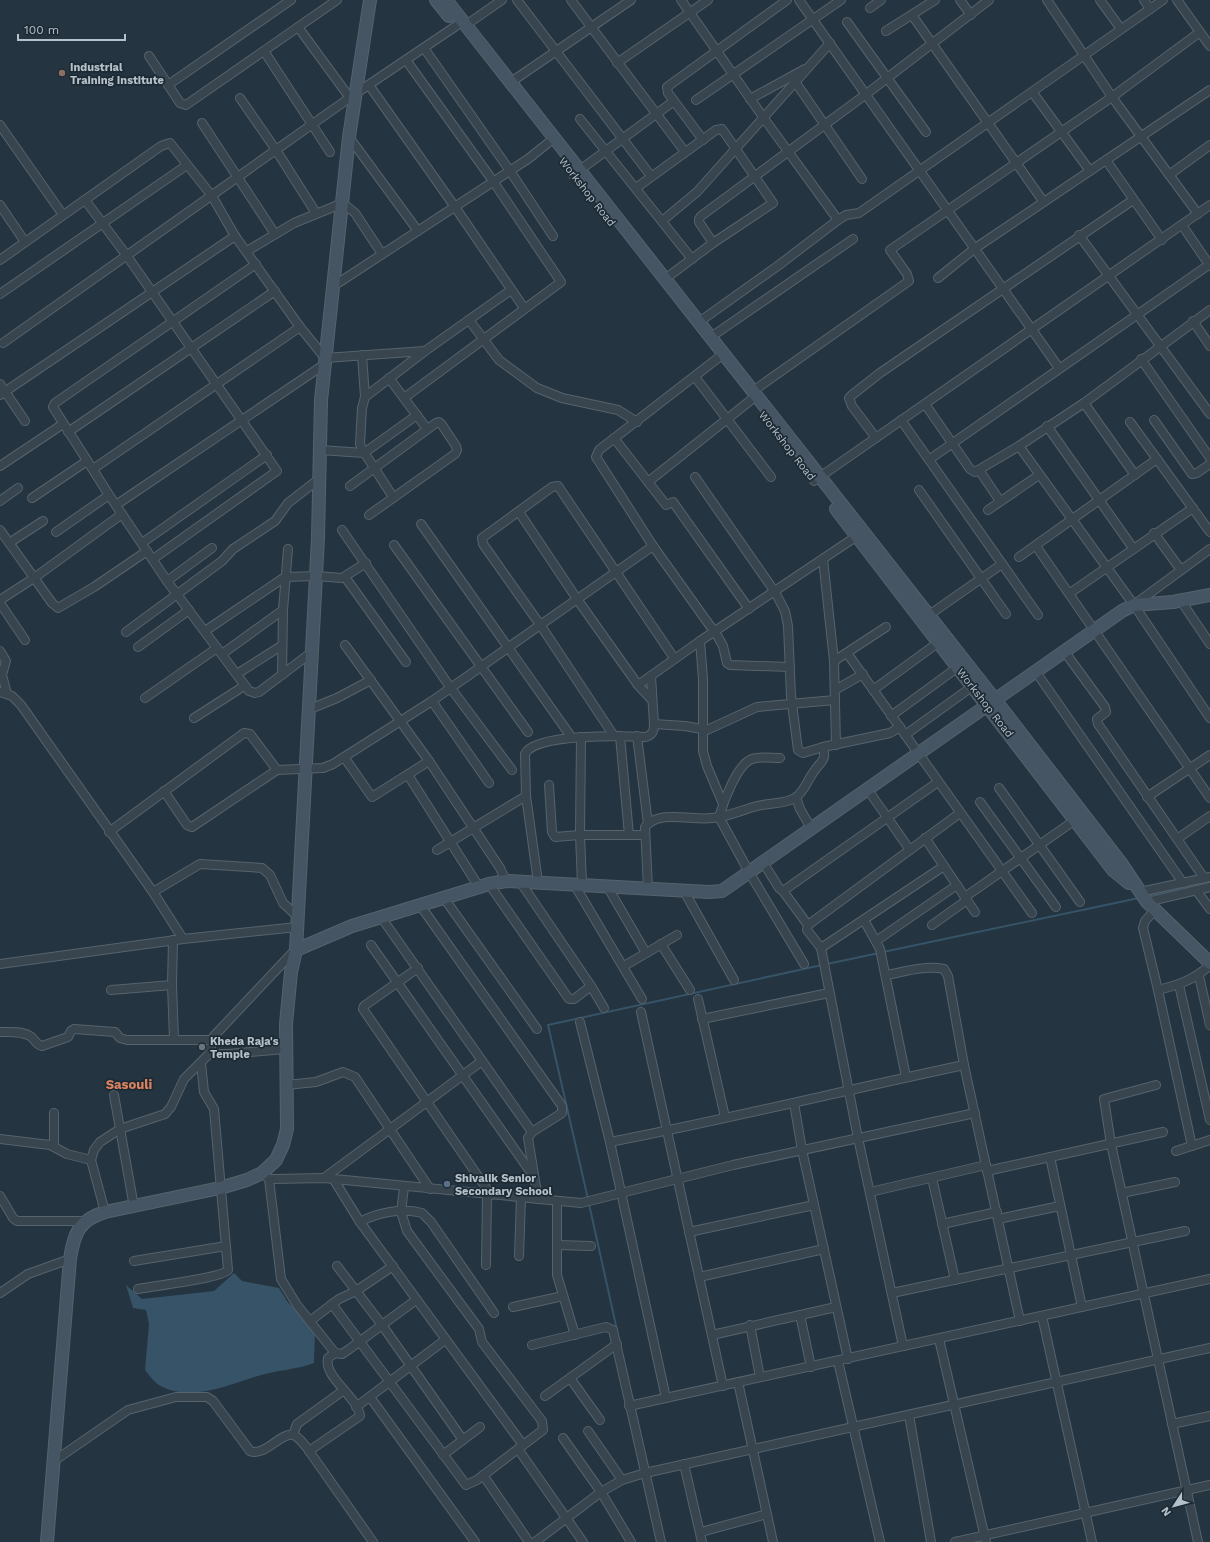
<svg xmlns="http://www.w3.org/2000/svg" width="1210" height="1542" font-family="'Work Sans',sans-serif">
<rect width="100%" height="100%" fill="#243440"/>
<path fill="#375367" d="M 234,1273 L 242,1281 L 279,1288 L 287,1301 L 315,1332 L 314,1363 C 296,1370 276,1370 258,1376 C 228,1385 190,1403 159,1385 C 154,1382 149,1375 145,1370 L 149,1324 L 146,1310 L 133,1308 L 126,1285 L 142,1299 L 214,1291 Z"/>
<g fill="none" stroke-linecap="round" stroke-linejoin="round">
<g stroke="#375367" stroke-width="2">
<path d="M 1147,896 L 1210,882"/>
<path d="M 883,952 L 1139,898"/>
<path d="M 827,964 L 879,953"/>
<path d="M 588,1199 L 548,1025 L 822,965"/>
<path d="M 589,1204 L 617,1330"/>
</g>
<g stroke="#56636d" stroke-width="10">
<g id="street">
<path d="M 517,0 L 651,176"/>
<path d="M 571,0 L 685,152"/>
<path d="M 681,0 L 763,117 L 838,220"/>
<path d="M 799,0 L 1059,368"/>
<path d="M 960,0 L 971,15"/>
<path d="M 1047,0 L 1112,97 L 1198,214"/>
<path d="M 1100,0 L 1121,29"/>
<path d="M 1144,0 L 1150,9"/>
<path d="M 1177,0 L 1210,46"/>
<path d="M 870,8 L 881,0"/>
<path d="M 912,15 L 1043,201"/>
<path d="M 847,22 L 926,132"/>
<path d="M 466,25 L 502,0"/>
<path d="M 298,27 L 350,98"/>
<path d="M 886,31 L 935,0"/>
<path d="M 424,48 L 510,171 L 553,236"/>
<path d="M 264,51 L 330,152"/>
<path d="M 149,56 L 180,103 L 186,105 L 337,0"/>
<path d="M 617,63 L 708,0"/>
<path d="M 511,82 L 631,0"/>
<path d="M 796,83 L 862,179"/>
<path d="M 168,85 L 291,0"/>
<path d="M 369,85 L 455,207 L 524,308"/>
<path d="M 1033,93 L 1090,171"/>
<path d="M 240,98 L 276,150 L 316,213"/>
<path d="M 750,99 L 805,69"/>
<path d="M 696,100 L 841,0"/>
<path d="M 580,119 L 692,259"/>
<path d="M 202,123 L 275,234"/>
<path d="M 0,125 L 63,215"/>
<path d="M 349,137 L 418,231"/>
<path d="M 703,140 L 668,93 L 667,87 L 787,0"/>
<path d="M 1106,160 L 1162,240"/>
<path d="M 573,175 L 674,101"/>
<path d="M 1169,175 L 1210,145"/>
<path d="M 636,188 L 716,130 L 722,129 L 773,203 L 713,243"/>
<path d="M 85,200 L 127,256 L 277,471 L 153,559"/>
<path d="M 0,205 L 25,242"/>
<path d="M 662,221 L 697,192 L 830,43"/>
<path d="M 1182,225 L 1210,266"/>
<path d="M 1079,235 L 1210,414"/>
<path d="M 247,251 L 294,223 L 343,203 L 355,213 L 382,254"/>
<path d="M 0,260 L 161,146 L 170,143 L 212,196 L 235,236 L 300,327 L 325,358 L 425,351"/>
<path d="M 256,264 L 55,403 L 53,407 L 109,495 L 167,581 L 249,691 L 255,693 L 259,692 L 312,652"/>
<path d="M 938,278 L 974,249 L 1210,90"/>
<path d="M 665,279 L 713,243 L 699,222 L 699,219 L 701,216 L 865,95 L 989,0"/>
<path d="M 332,287 L 528,159 L 548,143"/>
<path d="M 0,294 L 187,165"/>
<path d="M 469,320 L 499,360 L 537,388 L 562,398 L 618,410 L 637,422"/>
<path d="M 1193,321 L 1210,346"/>
<path d="M 699,322 L 779,265 L 838,220 L 846,215 L 859,213 L 1163,0"/>
<path d="M 711,337 L 853,239"/>
<path d="M 3,343 L 355,94 L 456,26"/>
<path d="M 362,355 L 365,397"/>
<path d="M 718,358 L 599,450 L 596,457 L 653,546 L 718,637 L 723,646 L 727,663 L 730,665 L 790,667"/>
<path d="M 1141,359 L 1210,458"/>
<path d="M 695,377 L 771,477"/>
<path d="M 389,378 L 427,429"/>
<path d="M 0,384 L 25,421"/>
<path d="M 753,391 L 909,281 L 907,274 L 890,250 L 1112,97 L 1200,32"/>
<path d="M 0,395 L 235,236"/>
<path d="M 404,398 L 561,282 L 493,181 L 406,60"/>
<path d="M 1084,403 L 1135,475"/>
<path d="M 925,404 L 970,469 L 975,472 L 1019,446 L 1084,403 L 1210,310"/>
<path d="M 901,420 L 1038,615"/>
<path d="M 1154,420 L 1192,474 L 1197,473 L 1210,464"/>
<path d="M 1130,422 L 1210,532"/>
<path d="M 1047,426 L 1133,548"/>
<path d="M 68,432 L 275,291"/>
<path d="M 614,438 L 666,505 L 673,502 L 749,609"/>
<path d="M 876,438 L 852,406 L 849,398 L 852,395 L 880,373 L 1133,200"/>
<path d="M 1019,446 L 1134,605 L 1210,718"/>
<path d="M 320,450 L 364,453 L 417,415"/>
<path d="M 930,459 L 1210,264"/>
<path d="M 0,466 L 63,424"/>
<path d="M 93,469 L 300,327"/>
<path d="M 979,470 L 1000,501"/>
<path d="M 695,477 L 775,592 L 785,611 L 788,626 L 791,696 L 798,750 L 803,753 L 823,747 L 890,733 L 900,727"/>
<path d="M 814,481 L 1210,205"/>
<path d="M 648,482 L 751,400"/>
<path d="M 350,486 L 436,423 L 439,422 L 442,425 L 456,446 L 457,450 L 455,454 L 369,515"/>
<path d="M 919,490 L 1006,614"/>
<path d="M 393,497 L 362,449 L 360,444 L 362,408 L 365,397 L 425,351 L 511,290"/>
<path d="M 32,498 L 87,461"/>
<path d="M 0,501 L 18,488"/>
<path d="M 116,505 L 325,364"/>
<path d="M 988,510 L 1039,475"/>
<path d="M 519,512 L 577,599 L 638,685 L 652,700"/>
<path d="M 421,524 L 572,738"/>
<path d="M 0,530 L 52,603 L 58,608 L 94,587 L 147,551"/>
<path d="M 342,530 L 450,687 L 512,770"/>
<path d="M 56,532 L 109,495"/>
<path d="M 1154,533 L 1181,570"/>
<path d="M 9,543 L 43,521"/>
<path d="M 142,543 L 267,455"/>
<path d="M 394,545 L 528,732"/>
<path d="M 1036,546 L 1210,798"/>
<path d="M 1019,557 L 1157,459"/>
<path d="M 823,559 L 834,661 L 836,745"/>
<path d="M 345,577 L 406,662"/>
<path d="M 167,581 L 212,548"/>
<path d="M 1070,593 L 1193,508"/>
<path d="M 0,600 L 34,578 L 122,514"/>
<path d="M 1181,601 L 1210,644"/>
<path d="M 0,603 L 25,640"/>
<path d="M 1135,604 L 1210,549"/>
<path d="M 929,615 L 1002,564"/>
<path d="M 205,631 L 285,577 L 316,576 L 342,578 L 366,563"/>
<path d="M 126,632 L 222,561 L 233,549 L 275,521 L 288,503 L 319,479"/>
<path d="M 700,641 L 703,679 L 703,751 L 707,766 L 723,804"/>
<path d="M 345,645 L 429,761 L 500,868 L 506,881"/>
<path d="M 138,647 L 189,610"/>
<path d="M 0,651 L 6,661 L 2,675 L 7,694"/>
<path d="M 1064,651 L 1105,707 L 1106,712 L 1097,719 L 1098,724 L 1204,878"/>
<path d="M 847,653 L 1032,913"/>
<path d="M 222,654 L 283,610"/>
<path d="M 834,661 L 886,627"/>
<path d="M 1036,672 L 1183,883"/>
<path d="M 237,674 L 281,646"/>
<path d="M 282,675 L 283,610 L 288,549"/>
<path d="M 638,685 L 700,641 L 860,534"/>
<path d="M 835,690 L 863,674"/>
<path d="M 873,690 L 939,642"/>
<path d="M 0,692 L 12,696 L 21,705 L 153,892 L 183,939"/>
<path d="M 145,698 L 217,648"/>
<path d="M 432,701 L 489,783"/>
<path d="M 310,709 L 337,698 L 371,680"/>
<path d="M 891,716 L 958,667"/>
<path d="M 194,718 L 244,686"/>
<path d="M 654,724 L 685,726 L 707,730 L 757,707 L 835,700"/>
<path d="M 905,735 L 973,686"/>
<path d="M 614,736 L 541,626 L 483,544 L 482,538 L 552,487 L 558,486 L 674,658"/>
<path d="M 620,736 L 629,835"/>
<path d="M 637,736 L 648,824"/>
<path d="M 581,737 L 580,835 L 582,884"/>
<path d="M 344,757 L 372,797 L 429,761"/>
<path d="M 780,758 C 771,758 760,756 752,759 C 737,764 723,803 719,817 L 749,872 L 804,964"/>
<path d="M 408,775 L 479,887"/>
<path d="M 549,785 L 552,832 L 555,837 L 580,835 L 645,835"/>
<path d="M 999,788 L 1080,902"/>
<path d="M 868,790 L 910,850"/>
<path d="M 164,791 L 187,825 L 192,827 L 277,770"/>
<path d="M 796,797 L 800,809 L 811,828"/>
<path d="M 1147,797 L 1210,755"/>
<path d="M 980,802 L 1056,907"/>
<path d="M 109,832 L 244,733 L 250,734 L 277,770 L 323,768 L 333,764 L 432,701 L 653,546"/>
<path d="M 925,838 L 975,912"/>
<path d="M 1177,839 L 1210,816"/>
<path d="M 437,850 L 526,796"/>
<path d="M 763,862 L 779,888 L 783,891 L 938,782"/>
<path d="M 519,880 L 591,986 L 604,1008"/>
<path d="M 538,882 L 526,796 L 525,754 C 534,733 625,736 646,737 C 653,734 654,731 654,724 L 651,676"/>
<path d="M 489,884 L 569,999 L 574,999 L 591,986"/>
<path d="M 574,884 L 642,999"/>
<path d="M 607,886 L 646,953"/>
<path d="M 648,888 L 645,827 C 659,809 693,821 712,818 C 727,817 742,810 757,806 C 769,803 785,804 795,798 C 804,792 807,781 813,773 C 820,761 827,762 823,747"/>
<path d="M 1196,890 L 1210,909"/>
<path d="M 684,891 L 734,980"/>
<path d="M 783,891 L 808,925"/>
<path d="M 153,892 L 200,864 L 262,868 L 270,875 L 283,903 L 298,917"/>
<path d="M 1140,892 L 1210,877"/>
<path d="M 965,897 L 1075,820"/>
<path d="M 444,898 L 537,1029"/>
<path d="M 1147,902 L 1210,887"/>
<path d="M 420,905 L 562,1106 L 562,1113 L 532,1132 L 528,1138 L 538,1199"/>
<path d="M 1155,910 L 1145,921 L 1143,928 L 1158,990 C 1178,985 1194,980 1210,965"/>
<path d="M 381,917 L 532,1132"/>
<path d="M 864,920 L 880,949 L 906,1077"/>
<path d="M 932,925 L 967,900"/>
<path d="M 173,940 L 172,985 L 174,1039"/>
<path d="M 876,941 L 957,885"/>
<path d="M 661,944 L 690,990"/>
<path d="M 371,945 L 532,1174"/>
<path d="M 821,948 L 807,930 L 808,925 L 960,813"/>
<path d="M 0,964 L 183,939 L 297,927"/>
<path d="M 624,966 L 677,935"/>
<path d="M 418,968 L 364,1006 L 363,1009 L 491,1195"/>
<path d="M 886,975 C 904,972 925,965 944,969 L 948,976 L 964,1065 L 1020,1321"/>
<path d="M 1199,976 L 1210,1025"/>
<path d="M 1179,985 L 1210,1120"/>
<path d="M 111,990 L 172,985"/>
<path d="M 1158,990 L 1192,1146"/>
<path d="M 698,999 L 725,1117"/>
<path d="M 641,1012 L 723,1386"/>
<path d="M 702,1019 L 829,993"/>
<path d="M 580,1022 L 610,1142 L 666,1398"/>
<path d="M 0,1032 C 9,1032 21,1031 30,1036 C 35,1039 36,1045 42,1046 L 68,1037 L 71,1031 L 74,1029 L 115,1032 L 120,1038 L 127,1040 L 212,1040"/>
<path d="M 209,1054 L 228,1054 L 285,1049"/>
<path d="M 286,1085 L 316,1082 L 343,1072 L 355,1077 L 430,1189"/>
<path d="M 1156,1085 L 1104,1099 L 1111,1144 L 1198,1542"/>
<path d="M 114,1095 L 134,1207"/>
<path d="M 794,1103 L 802,1150 L 848,1359"/>
<path d="M 0,1139 L 50,1145 L 67,1154 L 91,1160"/>
<path d="M 610,1142 C 728,1119 846,1090 964,1065"/>
<path d="M 54,1146 L 54,1113"/>
<path d="M 1176,1151 L 1210,1140"/>
<path d="M 1050,1157 L 1082,1307"/>
<path d="M 987,1171 L 1163,1132"/>
<path d="M 262,1173 L 269,1179 L 274,1179 L 324,1178 L 581,1203 L 733,1165 L 975,1113"/>
<path d="M 324,1178 L 482,1061"/>
<path d="M 932,1178 L 955,1280"/>
<path d="M 269,1179 L 281,1279 L 297,1305 L 335,1353 L 342,1354 L 348,1350 L 416,1300"/>
<path d="M 334,1180 L 360,1222 L 523,1445"/>
<path d="M 870,1192 L 986,1165"/>
<path d="M 1122,1193 L 1175,1182"/>
<path d="M 0,1196 L 13,1218 L 17,1221 L 85,1221"/>
<path d="M 557,1201 L 557,1275 L 575,1335"/>
<path d="M 105,1212 L 91,1160 L 94,1150 L 100,1142 L 120,1129 L 165,1114 L 171,1107 L 184,1079 L 209,1054 L 214,1036 L 295,950"/>
<path d="M 998,1219 L 1060,1206"/>
<path d="M 360,1222 C 378,1212 402,1208 422,1213 L 431,1222 L 494,1313"/>
<path d="M 942,1224 L 997,1212"/>
<path d="M 689,1232 L 814,1205"/>
<path d="M 558,1245 L 591,1246"/>
<path d="M 519,1256 L 521,1198"/>
<path d="M 134,1261 L 226,1246"/>
<path d="M 486,1265 L 487,1194"/>
<path d="M 337,1266 L 382,1325 L 463,1440"/>
<path d="M 699,1277 L 824,1249"/>
<path d="M 138,1289 C 153,1286 222,1278 228,1270 L 214,1109 L 204,1092 L 201,1063"/>
<path d="M 0,1293 L 28,1274 L 70,1259"/>
<path d="M 892,1293 L 1185,1231"/>
<path d="M 332,1304 L 466,1485 L 477,1480 L 543,1430 L 542,1421 L 482,1342 L 479,1329 L 407,1231 L 401,1212 L 404,1187"/>
<path d="M 513,1307 L 563,1296"/>
<path d="M 800,1315 L 811,1367"/>
<path d="M 1042,1316 L 1092,1542"/>
<path d="M 310,1321 L 339,1299 L 356,1291 L 393,1266"/>
<path d="M 750,1325 L 760,1377"/>
<path d="M 712,1335 L 836,1307"/>
<path d="M 939,1339 L 986,1542"/>
<path d="M 532,1345 L 606,1327 L 613,1330 L 661,1542"/>
<path d="M 903,1346 L 858,1138 L 821,948 L 944,866"/>
<path d="M 838,1361 L 880,1542"/>
<path d="M 570,1378 L 600,1420"/>
<path d="M 738,1382 L 773,1542"/>
<path d="M 545,1396 L 617,1344"/>
<path d="M 370,1397 L 475,1542"/>
<path d="M 629,1406 L 1210,1279"/>
<path d="M 356,1407 L 445,1340"/>
<path d="M 909,1415 L 931,1542"/>
<path d="M 1172,1424 L 1210,1416"/>
<path d="M 588,1431 L 622,1480"/>
<path d="M 293,1435 L 297,1424 L 344,1390"/>
<path d="M 563,1438 L 601,1492 L 631,1542"/>
<path d="M 518,1449 L 583,1542"/>
<path d="M 309,1451 L 360,1416 C 358,1397 323,1377 328,1358 L 335,1353"/>
<path d="M 443,1455 L 480,1427"/>
<path d="M 54,1461 L 128,1410 L 176,1397 L 207,1397 L 213,1401 L 250,1451 C 265,1457 281,1432 293,1435 C 298,1436 303,1443 307,1448 L 373,1542"/>
<path d="M 684,1464 L 702,1542"/>
<path d="M 483,1475 L 529,1542"/>
<path d="M 701,1532 L 767,1514"/>
<path d="M 535,1542 L 601,1492 L 622,1480 L 645,1473 L 1210,1348"/>
<path d="M 955,1542 L 1210,1485"/>
</g>
</g>
<g stroke="#56636d" stroke-width="14">
<g id="secondary">
<path d="M 436,0 L 449,16"/>
<path d="M 446,0 L 996,701 L 1121,863 L 1147,902 L 1210,963"/>
<path d="M 836,509 L 1113,870 L 1129,883"/>
<path d="M 296,950 L 352,926 L 489,884 L 506,881 L 709,892 L 722,891 L 1122,611 L 1134,605 L 1173,602 L 1210,595"/>
<path d="M 47,1542 L 70,1259 C 74,1233 79,1220 105,1212 L 220,1188 L 247,1180 L 262,1173 L 276,1160 L 283,1145 L 287,1129 L 286,1024 L 291,972 L 296,950 L 318,538 L 321,400 L 349,137 L 370,0"/>
</g>
</g>
<use href="#street" stroke="#38454f" stroke-width="8"/>
<use href="#secondary" stroke="#465563" stroke-width="12"/>
</g>
<circle fill="#8d6e63" stroke="#1d2a34" stroke-width="1.5" cx="62" cy="73" r="4"/>
<circle fill="#6b7280" stroke="#1d2a34" stroke-width="1.5" cx="202" cy="1047" r="4"/>
<circle fill="#5c6f8a" stroke="#1d2a34" stroke-width="1.5" cx="447" cy="1184" r="4"/>
<g text-anchor="middle" dominant-baseline="central" stroke-width="3.5" stroke-linejoin="round" paint-order="stroke">
<g font-size="11" font-weight="bold" fill="#b4c0ca" stroke="#1d2a34" text-anchor="start">
<text x="70" y="67">Industrial<tspan x="70" dy="13">Training Institute</tspan></text>
<text x="210" y="1041">Kheda Raja's<tspan x="210" dy="13">Temple</tspan></text>
<text x="455" y="1178">Shivalik Senior<tspan x="455" dy="13">Secondary School</tspan></text>
</g>
<g font-size="11" fill="#b4c0ca" stroke="#1d2a34">
<text transform="translate(587 192) rotate(52)">Workshop Road</text>
<text transform="translate(787 446) rotate(52)">Workshop Road</text>
<text transform="translate(985 703) rotate(52)">Workshop Road</text>
</g>
<g font-size="13" font-weight="bold" fill="#d98260" stroke="#1d2a34">
<text x="129" y="1084">Sasouli</text>
</g>
</g>
<g transform="translate(1174 1506) rotate(234)" stroke="#1d2a34" stroke-width="3" paint-order="stroke">
<path d="M0-3L7 15L0 10L-7 15Z" fill="#b4c0ca"/>
<text y="-6" font-size="11" font-weight="bold" text-anchor="middle" fill="#b4c0ca">N</text>
</g>
<path d="M18 34v6h107v-6" fill="none" stroke="#b4c0ca" stroke-width="2"/>
<text x="24" y="34" font-size="12" fill="#b4c0ca" stroke="#1d2a34" stroke-width="3" paint-order="stroke">100 m</text>
</svg>
